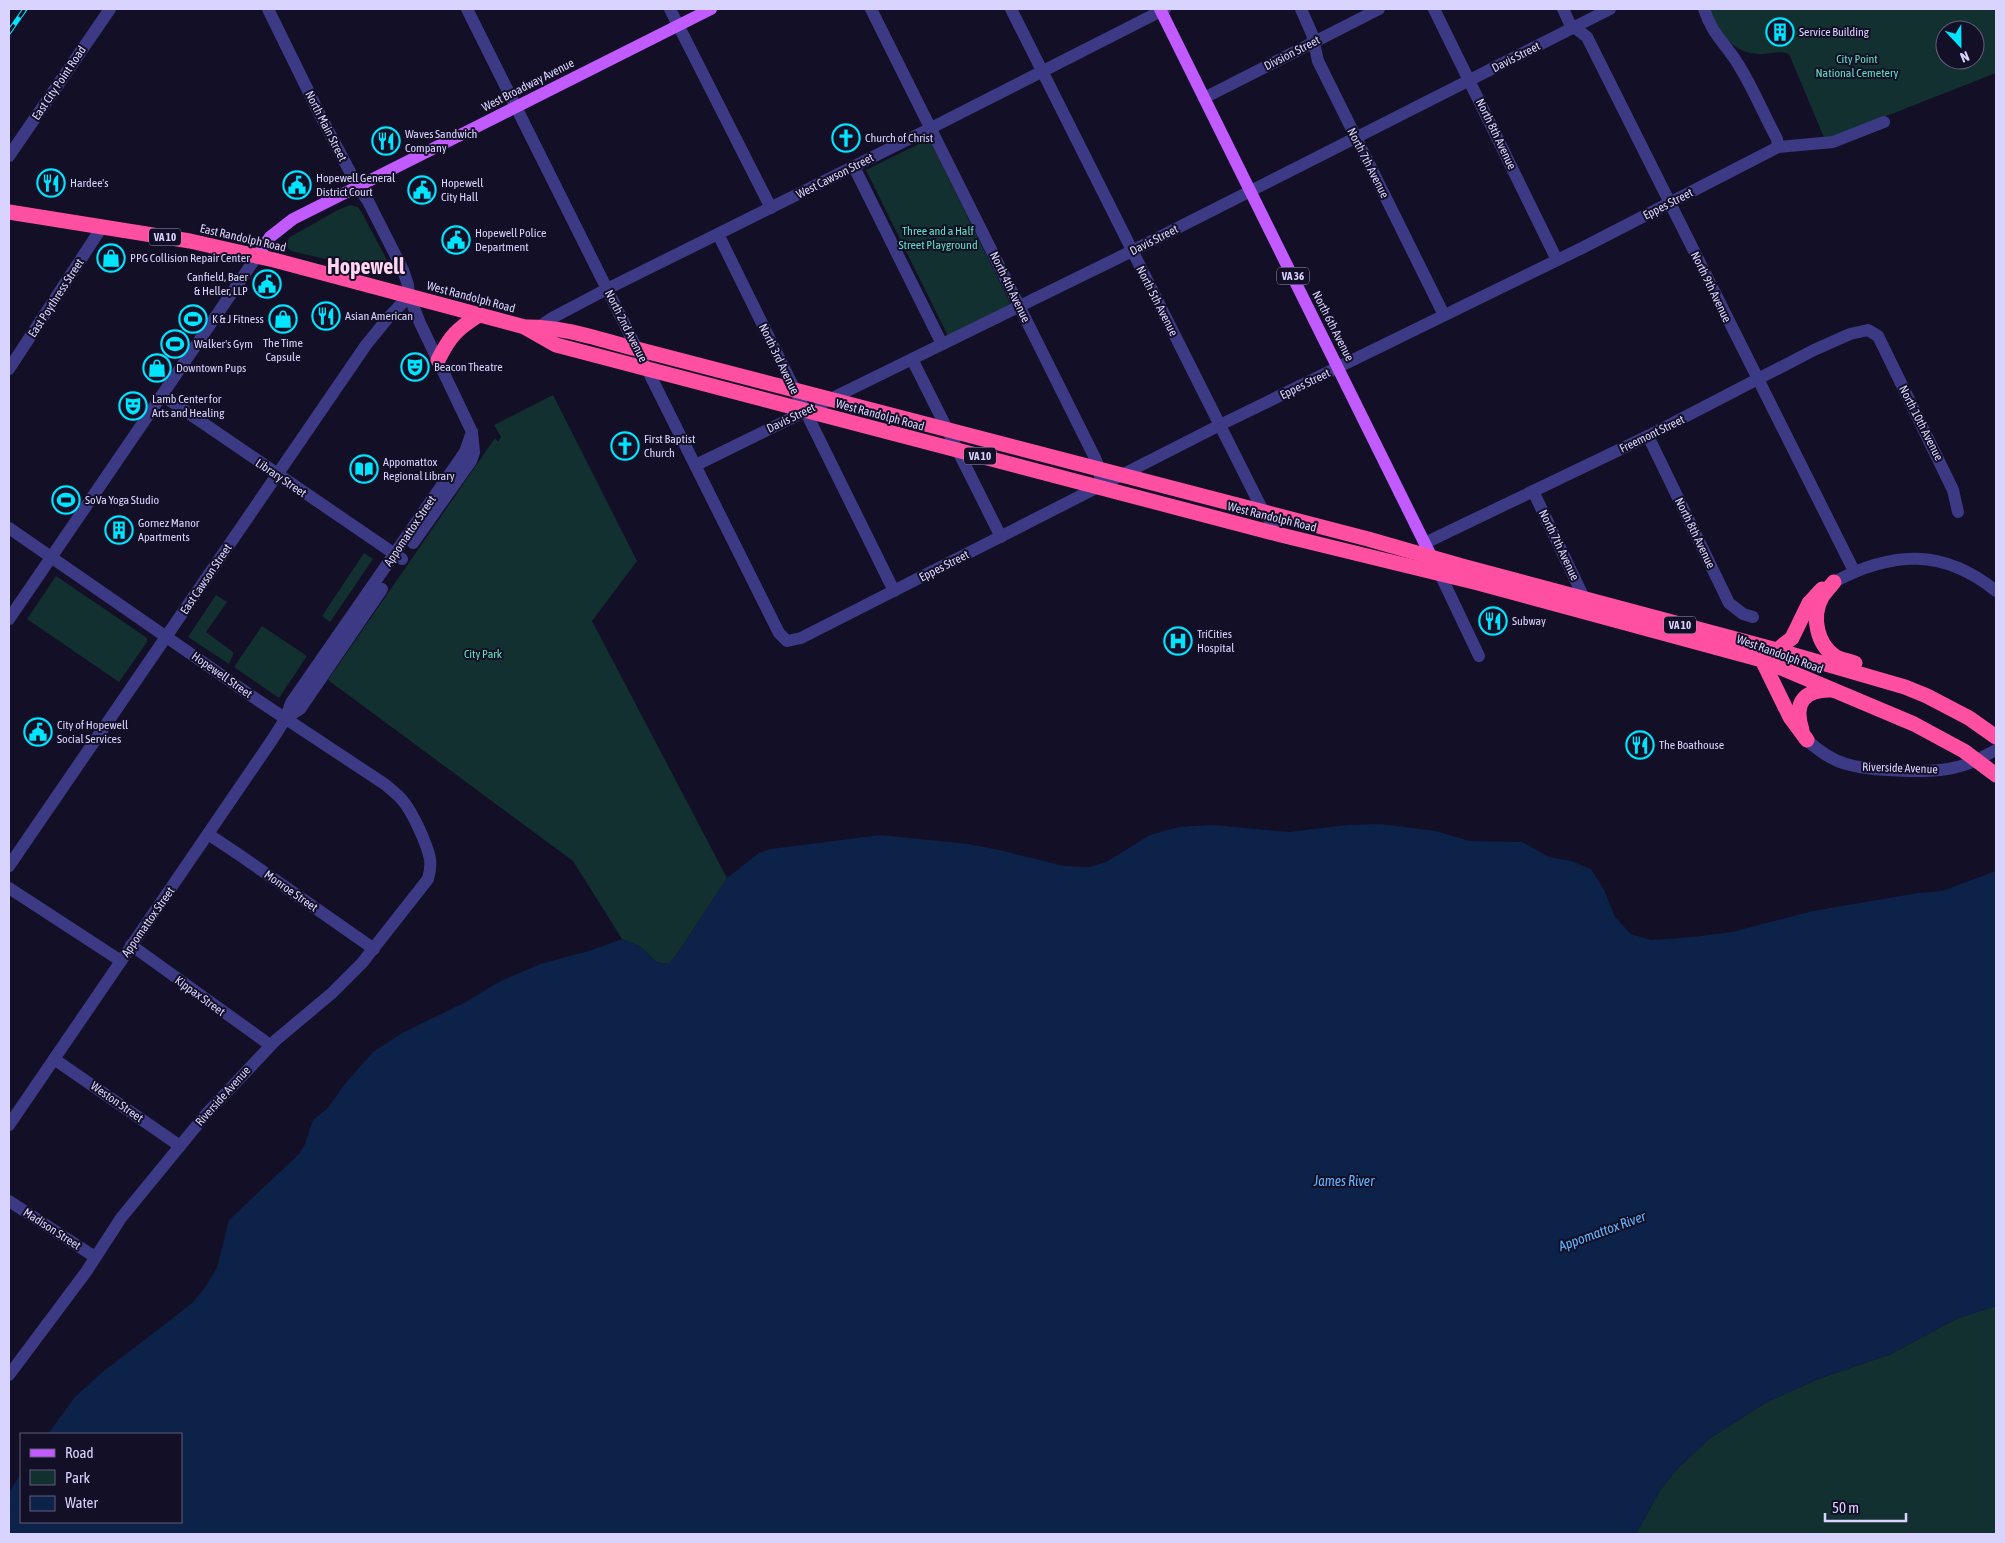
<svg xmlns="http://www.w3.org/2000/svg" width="2005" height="1543" font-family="'Asap Condensed',sans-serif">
<rect width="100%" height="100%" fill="#130f26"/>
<g fill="#12302f" fill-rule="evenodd">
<path d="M 1708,9 L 1996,9 L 1996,73 L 1825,140 L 1789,54 C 1780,50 1771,54 1761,54 C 1730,54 1722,32 1708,9 ZM 1945,30 L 1975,30 L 1975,60 L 1945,60 Z"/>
<path d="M 929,139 L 1011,305 L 948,336 L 866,170 Z"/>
<path d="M 350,205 L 358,207 L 362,213 L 388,262 L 385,271 L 382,272 L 291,251 L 288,248 L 286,242 L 290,237 L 338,210 Z"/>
<path d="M 553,395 L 637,561 L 592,621 L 727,878 L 682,947 L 669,964 L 656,962 L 641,947 L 622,939 L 573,861 L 328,680 L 495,438 L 498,442 L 501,437 L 494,425 Z"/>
<path d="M 364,553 L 373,559 L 330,622 L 322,616 Z"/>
<path d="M 56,576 L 147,638 L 147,642 L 119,682 L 27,619 Z"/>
<path d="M 216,595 L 227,602 L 206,632 L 233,652 L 233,655 L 229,664 L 188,637 Z"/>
<path d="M 262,626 L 307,656 L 279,698 L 234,667 Z"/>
<path d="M 1996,1306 L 1996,1534 L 1636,1534 L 1660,1490 L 1678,1468 L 1709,1439 L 1765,1403 L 1818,1379 L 1891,1354 L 1958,1318 Z"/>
</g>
<path fill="#0c2248" d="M 1381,824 L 1436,831 L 1469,841 L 1522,842 L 1549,857 L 1571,861 L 1591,869 L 1604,890 L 1615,917 L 1631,934 L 1651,940 L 1693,937 L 1732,932 L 1813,911 L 1918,893 L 1942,891 L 1996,871 L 1996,1306 L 1958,1318 L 1891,1354 L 1818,1379 L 1765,1403 L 1709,1439 L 1678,1468 L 1660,1490 L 1636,1534 L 9,1534 L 9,1493 L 21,1473 L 21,1522 L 181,1522 L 181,1434 L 48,1434 L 75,1397 L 105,1370 L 164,1325 L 192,1303 L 204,1289 L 217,1268 L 229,1220 L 299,1154 L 305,1144 L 313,1120 L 328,1108 L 343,1086 L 373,1052 L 404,1032 L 464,1003 L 499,982 L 540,964 L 589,951 L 622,939 L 641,947 L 656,962 L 669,964 L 682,947 L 727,878 L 759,853 L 771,849 L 880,835 L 969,844 L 999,850 L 1064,866 L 1090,867 L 1108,861 L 1150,835 L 1178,827 L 1213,825 L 1289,832 L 1347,825 Z"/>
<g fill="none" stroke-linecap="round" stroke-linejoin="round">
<g stroke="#3d3a85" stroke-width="12">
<path d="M 268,9 L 319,113 L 358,187 L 368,201 L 403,270 L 408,285 L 409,296 L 420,323 L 472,432 L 474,452 L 471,461 L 413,543"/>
<path d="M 467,9 L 779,633 L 787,641 L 801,638 L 1220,425 L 1582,248 L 1778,147 L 1833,142 L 1884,122"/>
<path d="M 670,9 L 771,208"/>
<path d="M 871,9 L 1095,458 L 1100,470 L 1100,477"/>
<path d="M 1011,9 L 1263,511 L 1281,535"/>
<path d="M 1301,9 L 1312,34 L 1318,61 L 1444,315"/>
<path d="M 1434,9 L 1557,260"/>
<path d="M 1563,9 L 1570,24 L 1587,37 L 1854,571"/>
<path d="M 1704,9 C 1712,34 1725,43 1738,64 C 1753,88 1764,115 1777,139 L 1778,147"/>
<path d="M 1204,98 L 1379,9"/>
<path d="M 9,156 L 110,9"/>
<path d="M 854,167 L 942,344"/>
<path d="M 718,234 L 894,591"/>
<path d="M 536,331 L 539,327 L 552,318 L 607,289 L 931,128 L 1165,9"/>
<path d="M 912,359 L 1001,537"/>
<path d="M 9,369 L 102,227"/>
<path d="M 162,395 L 402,559"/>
<path d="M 1648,436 L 1729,603 L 1743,614 L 1753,617"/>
<path d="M 696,465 L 1132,251 L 1610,9"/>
<path d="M 1533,491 L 1585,600"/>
<path d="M 9,528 L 259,701 L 386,785 C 391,790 399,795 403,801 C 413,813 427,844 430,859 C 431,866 430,872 428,879 L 362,963 L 332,993 L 276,1040 L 207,1113 L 121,1218 L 86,1272 L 9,1375"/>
<path d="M 1425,543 L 1648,436 L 1814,350 L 1850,334 L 1868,330 L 1878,336 L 1953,490 L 1958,512"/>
<path d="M 1440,574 L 1479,656"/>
<path d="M 1834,582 C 1892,551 1943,548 1996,591"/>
<path d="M 9,619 L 257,256"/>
<path d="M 286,718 L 300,709 L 382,589"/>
<path d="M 1807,740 C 1819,751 1831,760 1846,764 C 1870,771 1934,774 1957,767 C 1971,764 1984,756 1996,750"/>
<path d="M 208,834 L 241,856 L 374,949"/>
<path d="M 9,866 L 366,345 L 388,318 L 409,296"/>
<path d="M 9,888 L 121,961"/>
<path d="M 131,945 L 270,1045"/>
<path d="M 54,1059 L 180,1146"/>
<path d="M 9,1125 L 272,740 L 286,718 L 291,703 L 465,452 L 472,432"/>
<path d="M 9,1201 L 95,1257"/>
</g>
<g stroke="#c25bff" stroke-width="12">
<path d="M 1160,9 L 1434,562"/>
<path d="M 257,256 L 270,237 L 293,219 L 711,9"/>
</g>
<g stroke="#ff4fa3" stroke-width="15">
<path d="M 9,212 L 190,241 L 274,260 L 525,327 C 562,326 601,340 637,349 L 1368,539 L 1462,566 L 1777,650 L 1905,687 L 1927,696 L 1969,718 L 1996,737"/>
<path d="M 526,328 L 556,345 L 1281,535 L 1478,583 L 1762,660 L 1914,724 L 1964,751 L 1996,775"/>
<path d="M 438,360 C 450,336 457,329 479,315"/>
<path d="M 1834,582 C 1830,587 1825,592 1822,597 C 1811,617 1817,645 1836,657 C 1842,660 1849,661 1855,663"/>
<path d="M 1777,650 L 1792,638 L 1809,603 L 1822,589"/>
<path d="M 1762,660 L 1790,717 L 1807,740"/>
<path d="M 1802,730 C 1793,703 1804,689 1832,690"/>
</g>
<g stroke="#00e5ff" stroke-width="5">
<path id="rail" d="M 9,32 L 25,9"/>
</g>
<use href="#rail" stroke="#130f26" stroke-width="3" stroke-dasharray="9" stroke-linecap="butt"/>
</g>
<defs>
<g id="building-ring" transform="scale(1.4375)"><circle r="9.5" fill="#130f26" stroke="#00e5ff" stroke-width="1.5"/><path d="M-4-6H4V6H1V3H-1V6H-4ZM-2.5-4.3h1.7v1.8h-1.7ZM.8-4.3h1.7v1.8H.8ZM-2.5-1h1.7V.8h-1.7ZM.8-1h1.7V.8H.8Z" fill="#00e5ff"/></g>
<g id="church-ring" transform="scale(1.4375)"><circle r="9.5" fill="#130f26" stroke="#00e5ff" stroke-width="1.5"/><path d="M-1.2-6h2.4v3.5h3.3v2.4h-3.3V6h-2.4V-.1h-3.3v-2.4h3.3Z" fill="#00e5ff"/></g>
<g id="restaurant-ring" transform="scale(1.4375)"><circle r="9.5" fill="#130f26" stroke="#00e5ff" stroke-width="1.5"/><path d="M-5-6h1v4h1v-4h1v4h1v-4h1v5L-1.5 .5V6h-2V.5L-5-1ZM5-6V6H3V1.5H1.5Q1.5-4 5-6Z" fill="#00e5ff"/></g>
<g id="civic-ring" transform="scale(1.4375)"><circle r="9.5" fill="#130f26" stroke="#00e5ff" stroke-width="1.5"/><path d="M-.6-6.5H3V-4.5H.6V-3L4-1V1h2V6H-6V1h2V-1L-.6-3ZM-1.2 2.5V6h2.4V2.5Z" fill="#00e5ff"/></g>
<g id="shop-ring" transform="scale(1.4375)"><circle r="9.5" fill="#130f26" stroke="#00e5ff" stroke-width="1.5"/><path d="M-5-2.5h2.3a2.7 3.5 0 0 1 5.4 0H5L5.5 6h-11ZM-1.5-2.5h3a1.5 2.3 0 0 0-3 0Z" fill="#00e5ff"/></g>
<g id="stadium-ring" transform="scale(1.4375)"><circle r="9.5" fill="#130f26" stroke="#00e5ff" stroke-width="1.5"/><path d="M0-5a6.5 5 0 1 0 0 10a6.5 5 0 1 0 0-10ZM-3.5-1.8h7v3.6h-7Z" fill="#00e5ff"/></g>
<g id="theatre-ring" transform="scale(1.4375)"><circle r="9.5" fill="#130f26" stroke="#00e5ff" stroke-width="1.5"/><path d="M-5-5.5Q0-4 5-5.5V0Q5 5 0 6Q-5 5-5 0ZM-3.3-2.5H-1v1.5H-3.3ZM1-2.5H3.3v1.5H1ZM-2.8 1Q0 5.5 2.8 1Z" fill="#00e5ff"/></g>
<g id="library-ring" transform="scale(1.4375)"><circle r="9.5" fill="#130f26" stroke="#00e5ff" stroke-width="1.5"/><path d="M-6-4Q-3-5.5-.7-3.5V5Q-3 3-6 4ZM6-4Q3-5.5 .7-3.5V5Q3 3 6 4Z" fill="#00e5ff"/></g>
<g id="hospital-ring" transform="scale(1.4375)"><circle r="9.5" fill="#130f26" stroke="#00e5ff" stroke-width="1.5"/><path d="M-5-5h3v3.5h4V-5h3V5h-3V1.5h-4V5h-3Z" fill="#00e5ff"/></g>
</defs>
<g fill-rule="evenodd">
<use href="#building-ring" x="1780" y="32"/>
<use href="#church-ring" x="846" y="138"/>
<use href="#restaurant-ring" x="386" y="141"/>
<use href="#restaurant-ring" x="51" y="183"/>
<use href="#civic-ring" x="297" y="185"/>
<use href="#civic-ring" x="422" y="190"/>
<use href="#civic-ring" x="456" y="240"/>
<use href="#shop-ring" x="111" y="258"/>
<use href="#civic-ring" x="267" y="284"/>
<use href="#restaurant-ring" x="326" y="316"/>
<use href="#stadium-ring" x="193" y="319"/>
<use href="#shop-ring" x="283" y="319"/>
<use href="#stadium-ring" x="175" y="344"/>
<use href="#theatre-ring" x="415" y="367"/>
<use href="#shop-ring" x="157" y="368"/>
<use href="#theatre-ring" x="133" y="406"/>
<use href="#church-ring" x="625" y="446"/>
<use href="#library-ring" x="364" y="469"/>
<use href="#stadium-ring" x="66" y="500"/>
<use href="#building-ring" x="119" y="530"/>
<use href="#restaurant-ring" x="1493" y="621"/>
<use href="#hospital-ring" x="1178" y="641"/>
<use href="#civic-ring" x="38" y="732"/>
<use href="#restaurant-ring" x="1640" y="745"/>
</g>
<g text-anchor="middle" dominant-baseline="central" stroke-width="4" stroke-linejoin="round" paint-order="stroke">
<g fill="#130f26" stroke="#9e99be" stroke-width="1">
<rect x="149" y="228.5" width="32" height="17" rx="4"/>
<rect x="1277" y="267.5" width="32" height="17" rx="4"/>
<rect x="964" y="447.5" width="32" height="17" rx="4"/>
<rect x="1664" y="616.5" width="32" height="17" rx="4"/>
</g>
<g font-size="11" font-weight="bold" fill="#d9d4ff">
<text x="165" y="237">VA 10</text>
<text x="1293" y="276">VA 36</text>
<text x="980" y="456">VA 10</text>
<text x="1680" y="625">VA 10</text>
</g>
<g font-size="12" fill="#d9d4ff" stroke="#130f26" text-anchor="start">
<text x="1799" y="32">Service Building</text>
<text x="405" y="134">Waves Sandwich<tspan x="405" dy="14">Company</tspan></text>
<text x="865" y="138">Church of Christ</text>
<text x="316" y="178">Hopewell General<tspan x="316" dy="14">District Court</tspan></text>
<text x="70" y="183">Hardee's</text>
<text x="441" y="183">Hopewell<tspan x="441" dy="14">City Hall</tspan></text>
<text x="475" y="233">Hopewell Police<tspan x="475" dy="14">Department</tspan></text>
<text x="130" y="258">PPG Collision Repair Center</text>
<text x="248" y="277" text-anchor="end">Canfield, Baer<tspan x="248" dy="14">&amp; Heller, LLP</tspan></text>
<text x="345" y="316">Asian American</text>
<text x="212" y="319">K &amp; J Fitness</text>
<text x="283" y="343" text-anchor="middle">The Time<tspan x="283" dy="14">Capsule</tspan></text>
<text x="194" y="344">Walker's Gym</text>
<text x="434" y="367">Beacon Theatre</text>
<text x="176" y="368">Downtown Pups</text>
<text x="152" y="399">Lamb Center for<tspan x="152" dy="14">Arts and Healing</tspan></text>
<text x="644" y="439">First Baptist<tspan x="644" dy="14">Church</tspan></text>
<text x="383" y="462">Appomattox<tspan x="383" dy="14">Regional Library</tspan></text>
<text x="85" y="500">SoVa Yoga Studio</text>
<text x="138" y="523">Gornez Manor<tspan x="138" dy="14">Apartments</tspan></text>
<text x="1512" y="621">Subway</text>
<text x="1197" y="634">TriCities<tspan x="1197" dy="14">Hospital</tspan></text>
<text x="57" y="725">City of Hopewell<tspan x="57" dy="14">Social Services</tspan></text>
<text x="1659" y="745">The Boathouse</text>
</g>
<g font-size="12" fill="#d9d4ff" stroke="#130f26">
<text transform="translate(1292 53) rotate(-27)">Divsion Street</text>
<text transform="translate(1516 57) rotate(-27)">Davis Street</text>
<text transform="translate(59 83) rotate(-56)">East City Point Road</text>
<text transform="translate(528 85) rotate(-27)">West Broadway Avenue</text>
<text transform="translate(326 126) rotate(63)">North Main Street</text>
<text transform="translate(1496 134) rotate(64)">North 8th Avenue</text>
<text transform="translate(1368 163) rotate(63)">North 7th Avenue</text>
<text transform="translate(835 176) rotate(-27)">West Cawson Street</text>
<text transform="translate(1668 204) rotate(-27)">Eppes Street</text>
<text transform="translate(243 238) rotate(13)">East Randolph Road</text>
<text transform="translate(1154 240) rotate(-27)">Davis Street</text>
<text transform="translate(1010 287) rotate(64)">North 4th Avenue</text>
<text transform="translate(1711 287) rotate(64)">North 9th Avenue</text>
<text transform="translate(471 297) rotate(15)">West Randolph Road</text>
<text transform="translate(56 298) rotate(-57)">East Poythress Street</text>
<text transform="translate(1157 301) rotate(63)">North 5th Avenue</text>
<text transform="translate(626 326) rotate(63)">North 2nd Avenue</text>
<text transform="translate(1333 326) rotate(63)">North 6th Avenue</text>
<text transform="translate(779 359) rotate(64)">North 3rd Avenue</text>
<text transform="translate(1305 384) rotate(-26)">Eppes Street</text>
<text transform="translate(880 415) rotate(15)">West Randolph Road</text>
<text transform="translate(791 418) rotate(-26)">Davis Street</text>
<text transform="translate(1921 423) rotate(63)">North 10th Avenue</text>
<text transform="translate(1652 434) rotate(-26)">Freemont Street</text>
<text transform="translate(281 478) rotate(34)">Library Street</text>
<text transform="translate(1272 517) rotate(14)">West Randolph Road</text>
<text transform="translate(410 531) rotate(-56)">Appomattox Street</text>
<text transform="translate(1695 533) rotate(64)">North 8th Avenue</text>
<text transform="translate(1559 545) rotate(64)">North 7th Avenue</text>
<text transform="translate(944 566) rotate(-27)">Eppes Street</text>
<text transform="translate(206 579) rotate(-56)">East Cawson Street</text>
<text transform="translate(1780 654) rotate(20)">West Randolph Road</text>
<text transform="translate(222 675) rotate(35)">Hopewell Street</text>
<text transform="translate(1900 768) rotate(2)">Riverside Avenue</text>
<text transform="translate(291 891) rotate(35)">Monroe Street</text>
<text transform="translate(148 922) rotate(-55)">Appomattox Street</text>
<text transform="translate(200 996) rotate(36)">Kippax Street</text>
<text transform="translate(223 1096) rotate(-48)">Riverside Avenue</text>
<text transform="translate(117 1102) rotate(35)">Weston Street</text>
<text transform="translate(52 1229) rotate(33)">Madison Street</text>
</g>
<g font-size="12" fill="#5fe0c0" stroke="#130f26">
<text x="1857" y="59">City Point<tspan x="1857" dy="14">National Cemetery</tspan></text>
<text x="938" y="231">Three and a Half<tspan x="938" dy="14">Street Playground</tspan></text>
<text x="483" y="654">City Park</text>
</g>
<g font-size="14" font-style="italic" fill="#62b6ff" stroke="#130f26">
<text x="1344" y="1181">James River</text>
<text transform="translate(1602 1231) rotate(-20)">Appomattox River</text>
</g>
<g font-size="22" font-weight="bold" fill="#ffd6f0" stroke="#130f26">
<text x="366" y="266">Hopewell</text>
</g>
</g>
<rect width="2005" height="1543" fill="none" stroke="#d9d4ff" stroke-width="20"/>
<rect x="20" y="1433" width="162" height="90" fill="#130f26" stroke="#625e7d"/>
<rect x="30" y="1449" width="25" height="8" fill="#c25bff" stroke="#625e7d"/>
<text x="65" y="1458" font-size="15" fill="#d9d4ff">Road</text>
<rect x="30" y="1470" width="25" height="15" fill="#12302f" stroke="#625e7d"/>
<text x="65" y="1483" font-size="15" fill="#d9d4ff">Park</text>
<rect x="30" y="1496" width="25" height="15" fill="#0c2248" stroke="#625e7d"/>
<text x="65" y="1508" font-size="15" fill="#d9d4ff">Water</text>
<g transform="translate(1960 45) rotate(158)"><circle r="24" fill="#130f26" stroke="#625e7d"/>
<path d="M0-4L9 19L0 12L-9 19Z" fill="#00e5ff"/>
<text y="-8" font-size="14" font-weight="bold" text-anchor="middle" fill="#d9d4ff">N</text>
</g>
<path d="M1825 1513v8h81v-8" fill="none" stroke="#d9d4ff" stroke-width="2.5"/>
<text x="1832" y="1513" font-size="15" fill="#d9d4ff" stroke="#130f26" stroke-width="4" paint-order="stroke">50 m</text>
</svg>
